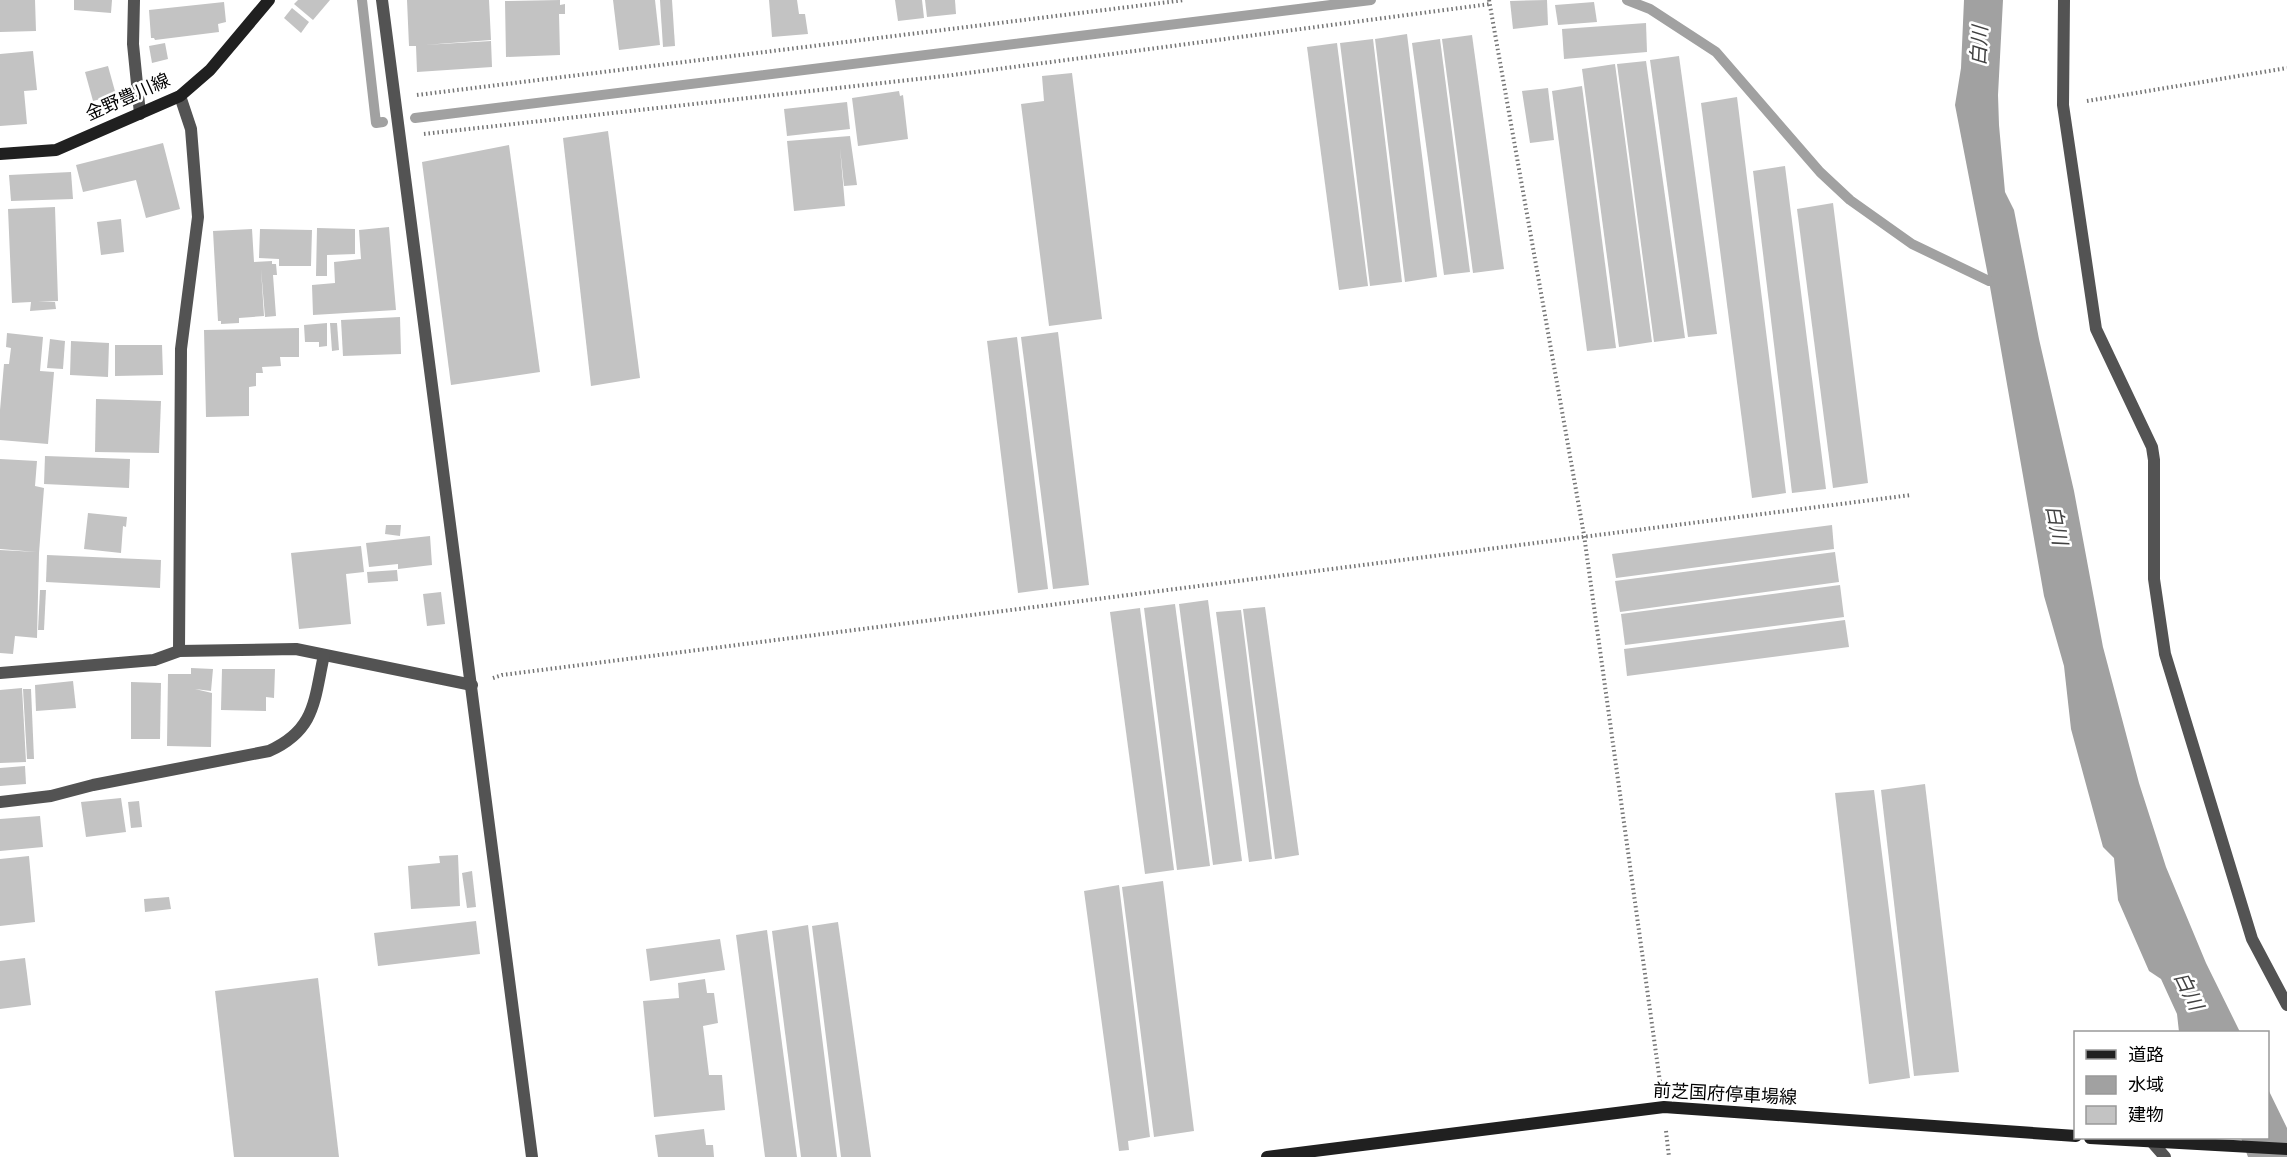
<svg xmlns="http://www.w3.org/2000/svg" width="2287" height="1157" font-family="'Alegreya Sans','Noto Sans JP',sans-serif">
<rect width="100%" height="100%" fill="#fff"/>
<g fill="#a1a1a1">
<path d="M 1964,0 L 2003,0 L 1998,95 L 1999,125 L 2005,192 L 2014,210 L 2039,339 L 2074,491 L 2103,647 L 2139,783 L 2166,867 L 2206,963 L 2240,1032 L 2179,1032 L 2177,1014 L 2166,990 L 2161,979 L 2149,971 L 2118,900 L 2114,858 L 2103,847 L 2071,729 L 2064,666 L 2044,596 L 1989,281 L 1955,105 L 1961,68 Z"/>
<path d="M 2268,1089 L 2287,1128 L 2287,1157 L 2248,1157 L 2241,1138 L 2268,1138 Z"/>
</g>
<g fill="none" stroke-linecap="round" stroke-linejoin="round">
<g stroke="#a1a1a1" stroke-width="10">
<path d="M 362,0 L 376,123 L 383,122"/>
<path d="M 1627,0 L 1650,9 L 1716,52 L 1820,172 L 1850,200 L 1912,244 L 1989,281"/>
<path d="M 415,118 L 1371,0"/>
</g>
</g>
<g fill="#c3c3c3">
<path d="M 0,0 L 35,0 L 36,31 L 0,32 Z"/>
<path d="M 74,0 L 112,0 L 111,13 L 74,10 Z"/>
<path d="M 298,0 L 330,0 L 313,20 L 294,4 Z"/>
<path d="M 407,0 L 489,0 L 491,40 L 424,45 L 491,41 L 492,67 L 417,72 L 416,46 L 409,46 Z"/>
<path d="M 560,0 L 560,5 L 565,4 L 565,14 L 559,14 L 560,55 L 506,57 L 505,1 Z"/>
<path d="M 613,0 L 655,0 L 660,45 L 619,50 Z"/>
<path d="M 660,0 L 672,0 L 675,46 L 663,47 Z"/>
<path d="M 769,0 L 797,0 L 799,14 L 805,14 L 808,34 L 772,37 Z"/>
<path d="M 895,0 L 922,0 L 924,18 L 898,21 Z"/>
<path d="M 925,0 L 955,0 L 956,14 L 927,17 Z"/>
<path d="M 1547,0 L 1548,25 L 1513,29 L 1510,1 Z"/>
<path d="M 224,2 L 226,22 L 218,24 L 219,32 L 155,40 L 154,38 L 151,38 L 149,10 Z"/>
<path d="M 1594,2 L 1597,22 L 1558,25 L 1555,5 Z"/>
<path d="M 292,8 L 309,22 L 301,33 L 284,18 Z"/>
<path d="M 1646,23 L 1647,52 L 1564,59 L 1562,29 Z"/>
<path d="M 1407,34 L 1437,277 L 1405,282 L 1375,39 Z"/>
<path d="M 1472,35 L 1504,269 L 1473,273 L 1442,39 Z"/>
<path d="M 1373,39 L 1402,282 L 1370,286 L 1340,43 Z"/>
<path d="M 1440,39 L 1470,272 L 1444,275 L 1412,43 Z"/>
<path d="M 165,43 L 168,59 L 152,63 L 149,46 Z"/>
<path d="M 1337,43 L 1368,286 L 1339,290 L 1307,47 Z"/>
<path d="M 33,51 L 37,90 L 24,91 L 27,124 L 0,126 L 0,54 Z"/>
<path d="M 1679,56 L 1717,334 L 1688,337 L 1650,60 Z"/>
<path d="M 1646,61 L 1685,338 L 1654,342 L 1617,64 Z"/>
<path d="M 1615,64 L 1652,342 L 1619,347 L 1582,69 Z"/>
<path d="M 108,66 L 116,95 L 93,101 L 85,72 Z"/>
<path d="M 1072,73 L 1102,319 L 1049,326 L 1021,104 L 1044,101 L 1042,76 Z"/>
<path d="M 1582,86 L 1616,348 L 1587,351 L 1552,91 Z"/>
<path d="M 1548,88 L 1554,140 L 1530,143 L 1522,91 Z"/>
<path d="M 899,91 L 900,96 L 903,95 L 908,139 L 858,146 L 852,98 Z"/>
<path d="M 1737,97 L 1786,493 L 1752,498 L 1701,103 Z"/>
<path d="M 847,102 L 850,129 L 787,136 L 784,109 Z"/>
<path d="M 608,131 L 640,378 L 591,386 L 563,138 Z"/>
<path d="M 850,136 L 857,185 L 844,186 L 840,148 L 845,206 L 794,211 L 787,141 Z"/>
<path d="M 163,143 L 180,209 L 146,218 L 136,180 L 83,192 L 76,165 Z"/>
<path d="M 509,145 L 540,372 L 451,385 L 422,162 Z"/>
<path d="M 1785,166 L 1826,489 L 1792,493 L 1753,171 Z"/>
<path d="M 71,172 L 73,199 L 11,201 L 9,175 Z"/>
<path d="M 1833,203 L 1868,483 L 1833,488 L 1797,209 Z"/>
<path d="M 55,207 L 58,301 L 38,302 L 55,302 L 56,309 L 30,311 L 31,302 L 12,303 L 8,209 Z"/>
<path d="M 121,219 L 124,252 L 101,255 L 97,222 Z"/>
<path d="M 389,227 L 396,310 L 313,315 L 312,285 L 335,283 L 334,262 L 361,259 L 359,230 Z"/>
<path d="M 317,228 L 355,229 L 355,254 L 327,255 L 327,276 L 316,276 Z"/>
<path d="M 252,229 L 254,262 L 272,261 L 272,264 L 276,264 L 277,275 L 273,275 L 276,316 L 265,317 L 261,269 L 264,316 L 239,318 L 239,323 L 221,324 L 221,321 L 218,321 L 213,231 Z"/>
<path d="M 260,229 L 312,230 L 311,266 L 279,266 L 279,259 L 259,258 Z"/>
<path d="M 400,317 L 401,354 L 343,356 L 341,320 Z"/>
<path d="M 327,323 L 327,346 L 319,347 L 319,342 L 305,342 L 304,325 Z"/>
<path d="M 330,323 L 337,323 L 339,350 L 332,351 Z"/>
<path d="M 299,328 L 299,357 L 280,357 L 281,366 L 262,367 L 263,373 L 256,373 L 256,386 L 249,387 L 249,416 L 206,417 L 204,330 Z"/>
<path d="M 1058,332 L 1089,585 L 1053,589 L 1021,337 Z"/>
<path d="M 7,333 L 43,337 L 40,371 L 54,372 L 48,444 L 0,440 L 0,410 L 4,364 L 9,364 L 11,348 L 6,347 Z"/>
<path d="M 1017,337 L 1048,589 L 1018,593 L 987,341 Z"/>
<path d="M 50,339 L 65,341 L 63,369 L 47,368 Z"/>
<path d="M 71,341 L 109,343 L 108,377 L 70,375 Z"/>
<path d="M 115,345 L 162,345 L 163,375 L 115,376 Z"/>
<path d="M 96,399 L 161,401 L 159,453 L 95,452 Z"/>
<path d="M 45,456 L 130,459 L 129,488 L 44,484 Z"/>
<path d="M 0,459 L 37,461 L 35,486 L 44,488 L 39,553 L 37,638 L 15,636 L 13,654 L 0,653 L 0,550 L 37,552 L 0,549 Z"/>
<path d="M 88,513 L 127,517 L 126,527 L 123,526 L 121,553 L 84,549 Z"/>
<path d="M 386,525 L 401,525 L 400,536 L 385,534 Z"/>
<path d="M 1832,525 L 1834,549 L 1616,578 L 1612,554 Z"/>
<path d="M 430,536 L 432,565 L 398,569 L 398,564 L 369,567 L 366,543 Z"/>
<path d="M 361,546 L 364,572 L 346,574 L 351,624 L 299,629 L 291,553 Z"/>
<path d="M 1835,552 L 1839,582 L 1620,612 L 1615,581 Z"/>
<path d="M 47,555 L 161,560 L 160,588 L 46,582 Z"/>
<path d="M 397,570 L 398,581 L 368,583 L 367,572 Z"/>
<path d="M 1840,585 L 1844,617 L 1625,645 L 1621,614 Z"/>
<path d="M 40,590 L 46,590 L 44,630 L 38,630 Z"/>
<path d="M 441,592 L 445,624 L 427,626 L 423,594 Z"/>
<path d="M 1208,600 L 1242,861 L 1213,865 L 1179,604 Z"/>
<path d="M 1175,604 L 1210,866 L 1177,870 L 1144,608 Z"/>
<path d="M 1265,607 L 1299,855 L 1275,859 L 1243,609 Z"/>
<path d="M 1140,608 L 1174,870 L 1145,874 L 1110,612 Z"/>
<path d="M 1241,610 L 1272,859 L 1249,862 L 1216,612 Z"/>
<path d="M 1845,620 L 1849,647 L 1627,676 L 1624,649 Z"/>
<path d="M 191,668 L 213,669 L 211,691 L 195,689 L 212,693 L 211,747 L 167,746 L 168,674 L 191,674 Z"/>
<path d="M 222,669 L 275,669 L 274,698 L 266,697 L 266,711 L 221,710 Z"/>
<path d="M 73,681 L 76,708 L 36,711 L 35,685 Z"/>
<path d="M 131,682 L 161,683 L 160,739 L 131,739 Z"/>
<path d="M 22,688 L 26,762 L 0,763 L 0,690 Z"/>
<path d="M 23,689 L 31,689 L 34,759 L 27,759 Z"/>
<path d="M 25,766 L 26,784 L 0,786 L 0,768 Z"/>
<path d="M 1925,784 L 1959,1072 L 1914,1076 L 1881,790 Z"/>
<path d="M 1874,790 L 1910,1078 L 1869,1084 L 1835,793 Z"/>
<path d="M 121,798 L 126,832 L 86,837 L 81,802 Z"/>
<path d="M 139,801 L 142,827 L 131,828 L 128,802 Z"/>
<path d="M 40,816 L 43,847 L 0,851 L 0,819 Z"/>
<path d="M 458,855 L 460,906 L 411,909 L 408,866 L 440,863 L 439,856 Z"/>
<path d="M 29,856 L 35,922 L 0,926 L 0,859 Z"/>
<path d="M 472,871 L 476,907 L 467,908 L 462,873 Z"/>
<path d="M 1163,881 L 1194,1131 L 1154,1137 L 1122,887 Z"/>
<path d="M 1119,885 L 1150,1137 L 1128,1141 L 1129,1150 L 1119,1151 L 1084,891 Z"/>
<path d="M 169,897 L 171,909 L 145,912 L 144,899 Z"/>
<path d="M 476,921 L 480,954 L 378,966 L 374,933 Z"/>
<path d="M 838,922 L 871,1157 L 841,1157 L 812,926 Z"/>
<path d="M 808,925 L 837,1157 L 801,1157 L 772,931 Z"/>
<path d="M 767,930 L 797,1157 L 765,1157 L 736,935 Z"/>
<path d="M 720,939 L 725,970 L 650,981 L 646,949 Z"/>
<path d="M 25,958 L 31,1005 L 0,1009 L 0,961 Z"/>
<path d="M 318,978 L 339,1157 L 234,1157 L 215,991 Z"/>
<path d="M 705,979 L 707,993 L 714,993 L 718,1023 L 703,1026 L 709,1075 L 722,1075 L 725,1110 L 654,1117 L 643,1001 L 679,998 L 678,983 Z"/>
<path d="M 704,1129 L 706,1145 L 713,1145 L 714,1157 L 658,1157 L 655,1135 Z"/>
</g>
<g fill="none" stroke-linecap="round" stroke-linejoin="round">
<g stroke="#757575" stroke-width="4" stroke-dasharray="1.5 3" stroke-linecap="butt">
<path d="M 1489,0 L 1584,535 L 1660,1082"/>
<path d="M 417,95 L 1185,0"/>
<path d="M 2087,101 L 2287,68"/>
<path d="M 424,134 L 945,76 L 1490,4"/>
<path d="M 493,678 L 502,675 L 1911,495"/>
<path d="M 1666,1131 L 1669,1157"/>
</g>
<g stroke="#535353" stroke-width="12">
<path d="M 134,0 L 133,44 L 140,114"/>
<path d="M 382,0 L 532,1157"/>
<path d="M 2064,0 L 2063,105 L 2096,329 L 2152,447 L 2154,460 L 2154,579 L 2165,654 L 2252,939 L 2287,1005"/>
<path d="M 179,651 L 181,349 L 198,217 L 191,129 L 180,96"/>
<path d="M 0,673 L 154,660 L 179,651 L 296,649 L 472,685"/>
<path d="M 0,802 L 51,796 L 93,785 L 269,751 C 316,730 314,700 324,655"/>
<path d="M 2152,1142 L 2165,1157"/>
</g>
<g stroke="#202020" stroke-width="12">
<path d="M 0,154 L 56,150 L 180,96 L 210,70 L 269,0"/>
<path d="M 2090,1138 L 2287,1149"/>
<path d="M 1267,1157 L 1664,1107 L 2076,1136"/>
</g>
</g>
<g text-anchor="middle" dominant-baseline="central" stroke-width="5" stroke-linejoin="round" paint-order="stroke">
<g font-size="18" fill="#000" stroke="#fff">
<text transform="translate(128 98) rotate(-24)">金野豊川線</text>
<text transform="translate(1725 1095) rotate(3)">前芝国府停車場線</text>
</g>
<g font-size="20" font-style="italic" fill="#424242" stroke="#fff">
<text transform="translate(1980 46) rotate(-87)">白川</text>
<text transform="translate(2056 525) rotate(79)">白川</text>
<text transform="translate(2188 991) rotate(64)">白川</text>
</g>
</g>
<rect x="2074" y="1031" width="195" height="108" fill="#ffffff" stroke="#999999" stroke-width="1.5"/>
<rect x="2086" y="1050" width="30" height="9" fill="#202020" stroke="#999999" stroke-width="1.5"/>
<text x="2128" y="1061" font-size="18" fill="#000000">道路</text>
<rect x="2086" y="1076" width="30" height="18" fill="#a1a1a1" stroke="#999999" stroke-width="1.5"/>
<text x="2128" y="1091" font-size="18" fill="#000000">水域</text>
<rect x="2086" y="1106" width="30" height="18" fill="#c3c3c3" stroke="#999999" stroke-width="1.5"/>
<text x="2128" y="1121" font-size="18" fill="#000000">建物</text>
</svg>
